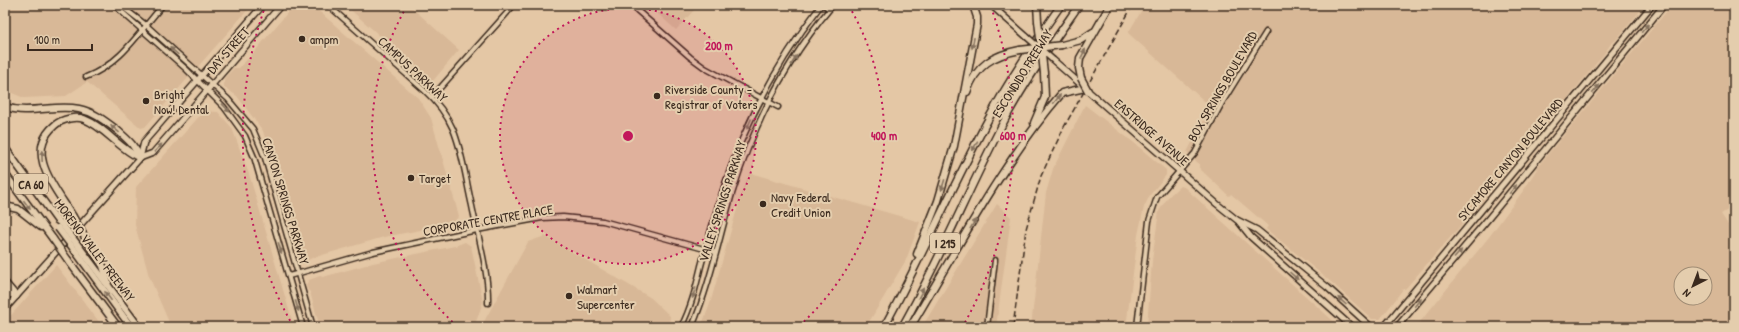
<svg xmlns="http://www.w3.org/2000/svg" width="1739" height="332" font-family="'Patrick Hand',sans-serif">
<rect width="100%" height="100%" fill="#e4c7a5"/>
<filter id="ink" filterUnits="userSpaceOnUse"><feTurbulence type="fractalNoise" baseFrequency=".025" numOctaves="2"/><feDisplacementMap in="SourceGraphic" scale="8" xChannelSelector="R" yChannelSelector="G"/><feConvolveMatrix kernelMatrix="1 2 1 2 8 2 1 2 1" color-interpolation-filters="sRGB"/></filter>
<g filter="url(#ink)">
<g fill="#d8b897" fill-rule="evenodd">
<path d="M 5,5 L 252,5 L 145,127 L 141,128 L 87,82 L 66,96 L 24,98 L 5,90 Z"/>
<path d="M 294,5 L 312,5 L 418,98 L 431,118 L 459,216 L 452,224 L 384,237 L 312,258 L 306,261 L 301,261 L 298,258 L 297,254 L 299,252 L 263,131 L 237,96 L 224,87 L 224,79 L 234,68 L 239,68 L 256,50 Z"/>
<path d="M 345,5 L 409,5 L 459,50 L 432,82 Z"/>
<path d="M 648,5 L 688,5 L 694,10 L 676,30 Z"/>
<path d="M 1145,5 L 1645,5 L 1615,41 L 1612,42 L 1604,54 L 1525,150 L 1523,150 L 1515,163 L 1499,179 L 1491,191 L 1405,289 L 1403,289 L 1397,297 L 1396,299 L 1380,319 L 1372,319 L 1330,281 L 1266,229 L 1268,226 L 1238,200 L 1231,194 L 1229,196 L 1200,169 L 1199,164 L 1187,152 L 1211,107 L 1128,33 Z"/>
<path d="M 1672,5 L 1734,5 L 1734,206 L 1721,214 L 1734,234 L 1734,327 L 1416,327 L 1489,237 L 1523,191 L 1540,164 ZM 1681,274 L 1705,274 L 1705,298 L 1681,298 Z"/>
<path d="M 1085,105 L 1133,142 L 1166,170 L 1166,175 L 1150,195 L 1144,207 L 1138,235 L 1126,327 L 1031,327 L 1046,193 L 1053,169 Z"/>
<path d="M 204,111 L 218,112 L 232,128 L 249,174 L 294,327 L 171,327 L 149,276 L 135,225 L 136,187 Z"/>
<path d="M 750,173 L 920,222 L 906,260 L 866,327 L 701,327 L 710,304 L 743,188 Z"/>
<path d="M 1180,186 L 1184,187 L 1340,327 L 1147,327 L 1152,261 L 1159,211 L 1168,197 Z"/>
<path d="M 997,204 L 1011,217 L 996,327 L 922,327 Z"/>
<path d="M 545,236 L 651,298 L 670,316 L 669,327 L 481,327 L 528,242 Z"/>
<path d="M 465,242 L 471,246 L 483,302 L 477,319 L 473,327 L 320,327 L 310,292 L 308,290 L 306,285 L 309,280 L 320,276 L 323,277 L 373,263 L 455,246 Z"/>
<path d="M 56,265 L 103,327 L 5,327 L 5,322 Z"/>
</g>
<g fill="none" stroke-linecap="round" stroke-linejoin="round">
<g stroke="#3b2a1e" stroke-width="7">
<g id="minor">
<path d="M 114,5 L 186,69 L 224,107 L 245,136 L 254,157 L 303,327"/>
<path d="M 120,5 L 146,25 L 228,99 L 253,129 L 265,158 L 313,327"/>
<path d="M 328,5 L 424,90 C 436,101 446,113 453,129 C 463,153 466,181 472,206 C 478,236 489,273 488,303"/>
<path d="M 631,5 L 690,57 L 705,68 L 778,107"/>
<path d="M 824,5 L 829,9"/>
<path d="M 86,77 C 121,64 139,32 163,5"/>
<path d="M 432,97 L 514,5"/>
<path d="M 289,276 L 373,252 L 477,230 L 542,218 L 563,217 L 603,221 L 715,252"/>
<path d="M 681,327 C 691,308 696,287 701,266 C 707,244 713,221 720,199 C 742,128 776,64 821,5"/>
<path d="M 692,327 C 710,285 719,238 732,194 C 753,126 787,59 833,5"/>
<path d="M 987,327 L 995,260"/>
<path d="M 1137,327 L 1149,221 L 1157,197 L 1195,153 L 1222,103 L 1266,32"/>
</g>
</g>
<g stroke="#3b2a1e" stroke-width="8">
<g id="major">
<path d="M 991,5 L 1027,37"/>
<path d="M 1053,60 L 1085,88"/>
<path d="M 1088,91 L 1217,204 L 1237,220 L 1257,230 L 1327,287 L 1371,327"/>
<path d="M 140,158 L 153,153 L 281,5"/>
<path d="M 1239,222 L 1251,237 L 1352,327"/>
<path d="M 5,309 L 140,158 L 144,142 L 263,5"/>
<path d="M 1384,327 L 1652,5"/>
<path d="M 1397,327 L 1488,219 L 1664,5"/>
</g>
</g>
<g stroke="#3b2a1e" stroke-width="9">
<g id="highway">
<path d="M 1037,5 L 1038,21"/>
<path d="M 1062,45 L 1081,40 L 1093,32"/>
<path d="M 1081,78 L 1079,68 L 1080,58 L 1110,5"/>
<path d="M 967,92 C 976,65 993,55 1020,50"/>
<path d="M 5,107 C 30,115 54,104 79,109 C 94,112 105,121 117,130 C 128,140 134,144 140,158"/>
<path d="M 1034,123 L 1045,97 L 1044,73"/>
<path d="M 5,148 L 57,220 L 62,224"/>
<path d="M 5,174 L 53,239"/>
<path d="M 5,206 L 18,209 L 41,227"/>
<path d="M 72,215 C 56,189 23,152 55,125 C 62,119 76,116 84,119 C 105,127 119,149 140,158"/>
<path d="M 87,241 L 103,266 L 108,282"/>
<path d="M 80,248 L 139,327"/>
<path d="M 76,252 L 131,327"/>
<path d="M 917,254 L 938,201 L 954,146 L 977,24 L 977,17 L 973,5"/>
<path d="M 68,260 L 118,327"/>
<path d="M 5,283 L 16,296"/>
<path d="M 5,292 L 16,296"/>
<path d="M 884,327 C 922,258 952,186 989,118 C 1010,78 1035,42 1061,5"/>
<path d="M 902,327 C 939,262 967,192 1002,125 C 1024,83 1052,44 1079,5"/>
<path d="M 907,327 L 914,321 C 960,244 1004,160 1062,93 L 1085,88"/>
</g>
</g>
<use href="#minor" stroke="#e4cdad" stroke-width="4"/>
<use href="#major" stroke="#e4cdad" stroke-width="5"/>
<use href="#highway" stroke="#e4cdad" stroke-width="6"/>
<path stroke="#3b2a1e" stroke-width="1.5" stroke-dasharray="6 3" stroke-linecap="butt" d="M 1013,327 L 1026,229 L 1041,176 L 1064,127 L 1133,5"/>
<g stroke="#3b2a1e" stroke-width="8" stroke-linecap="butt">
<path id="major-bridge" d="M 1027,37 L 1053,60"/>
</g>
<g stroke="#3b2a1e" stroke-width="9" stroke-linecap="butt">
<g id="highway-bridge">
<path d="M 1038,21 L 1044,73"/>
<path d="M 1020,50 L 1062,45"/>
<path d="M 1081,78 L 1088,91"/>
<path d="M 72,215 L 87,241"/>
<path d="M 62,224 L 80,248"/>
<path d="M 58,228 L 76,252"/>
<path d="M 53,239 L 68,260"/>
</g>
</g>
<use href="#major-bridge" stroke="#e4cdad" stroke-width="5"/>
<use href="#highway-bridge" stroke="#e4cdad" stroke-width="6"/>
</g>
<defs><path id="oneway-solid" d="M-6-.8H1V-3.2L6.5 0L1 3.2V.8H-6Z"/></defs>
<g fill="#87735e">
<use href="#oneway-solid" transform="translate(1645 28) rotate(-51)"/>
<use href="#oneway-solid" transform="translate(973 43) rotate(101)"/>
<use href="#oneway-solid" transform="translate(174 51) rotate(-138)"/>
<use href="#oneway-solid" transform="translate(1083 54) rotate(-64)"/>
<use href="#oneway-solid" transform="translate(794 60) rotate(-59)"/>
<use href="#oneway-solid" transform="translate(1596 89) rotate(-51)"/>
<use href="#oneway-solid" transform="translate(1057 99) rotate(-51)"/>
<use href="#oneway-solid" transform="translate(226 108) rotate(47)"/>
<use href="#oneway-solid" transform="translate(749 124) rotate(114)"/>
<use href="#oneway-solid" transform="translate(115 129) rotate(-140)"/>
<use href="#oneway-solid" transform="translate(975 146) rotate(117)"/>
<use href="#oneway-solid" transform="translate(158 148) rotate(-47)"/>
<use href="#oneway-solid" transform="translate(42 156) rotate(-92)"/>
<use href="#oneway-solid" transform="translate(943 185) rotate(107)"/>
<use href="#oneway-solid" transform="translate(1513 189) rotate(-51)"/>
<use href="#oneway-solid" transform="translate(27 205) rotate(54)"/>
<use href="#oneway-solid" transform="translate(973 224) rotate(-59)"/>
<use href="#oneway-solid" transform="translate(280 248) rotate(73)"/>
<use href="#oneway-solid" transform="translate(1458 254) rotate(-49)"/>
<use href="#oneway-solid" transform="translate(1294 276) rotate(42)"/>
<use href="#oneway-solid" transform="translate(694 293) rotate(106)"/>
<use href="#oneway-solid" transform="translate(921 293) rotate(-62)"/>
<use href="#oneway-solid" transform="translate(108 296) rotate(-126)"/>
<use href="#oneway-solid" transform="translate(1342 301) rotate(-138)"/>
<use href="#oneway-solid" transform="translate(1418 302) rotate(-51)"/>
<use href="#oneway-solid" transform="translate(297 306) rotate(74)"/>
</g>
</g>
<circle cx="628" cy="136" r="128" fill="#c2185b" fill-opacity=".12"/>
<g fill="none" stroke="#c2185b" stroke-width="2" stroke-dasharray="2 4">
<circle cx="628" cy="136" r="128"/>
<path d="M457 326A256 256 0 0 1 407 6M849 6A256 256 0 0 1 799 326"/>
<path d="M293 326A385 385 0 0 1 265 7M991 7A385 385 0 0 1 963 326"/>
</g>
<g fill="#3b2a1e" stroke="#e4cdad" stroke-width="1.5">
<circle cx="302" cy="39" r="4"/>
<circle cx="657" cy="96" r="4"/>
<circle cx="146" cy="101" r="4"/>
<circle cx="411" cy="178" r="4"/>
<circle cx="763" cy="204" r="4"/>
<circle cx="569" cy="296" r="4"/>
</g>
<g text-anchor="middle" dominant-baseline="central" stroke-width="4" stroke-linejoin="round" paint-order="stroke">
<g fill="#e4cdad" stroke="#6e5b49" stroke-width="1">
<rect x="14" y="174" width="34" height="20" rx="3"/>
<rect x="930" y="233" width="30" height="20" rx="3"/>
</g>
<g font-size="12" font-weight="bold" fill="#3b2a1e">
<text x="31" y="184">CA 60</text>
<text x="945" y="243">I 215</text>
</g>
<g font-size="13" fill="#3b2a1e" stroke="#e4cdad" text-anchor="start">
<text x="310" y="39">ampm</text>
<text x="665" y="89">Riverside County -<tspan x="665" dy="15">Registrar of Voters</tspan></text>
<text x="154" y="94">Bright<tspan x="154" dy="15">Now! Dental</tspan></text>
<text x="419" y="178">Target</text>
<text x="771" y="197">Navy Federal<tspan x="771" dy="15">Credit Union</tspan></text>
<text x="577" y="289">Walmart<tspan x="577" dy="15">Supercenter</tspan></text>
</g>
<g font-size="13" fill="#3b2a1e" stroke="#e4cdad">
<text transform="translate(228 50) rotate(-49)">DAY STREET</text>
<text transform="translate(413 69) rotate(43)">CAMPUS PARKWAY</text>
<text transform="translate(1022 73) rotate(-58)">ESCONDIDO FREEWAY</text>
<text transform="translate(1222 86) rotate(-60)">BOX SPRINGS BOULEVARD</text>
<text transform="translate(1152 132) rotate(41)">EASTRIDGE AVENUE</text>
<text transform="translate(1510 159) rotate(-50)">SYCAMORE CANYON BOULEVARD</text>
<text transform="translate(286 201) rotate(73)">CANYON SPRINGS PARKWAY</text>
<text transform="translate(722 201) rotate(-72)">VALLEY SPRINGS PARKWAY</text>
<text transform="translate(488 220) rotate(-10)">CORPORATE CENTRE PLACE</text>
<text transform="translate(95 250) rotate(53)">MORENO VALLEY FREEWAY</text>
</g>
</g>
<circle cx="628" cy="136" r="6" fill="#c2185b" stroke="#e4cdad" stroke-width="2"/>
<g font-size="12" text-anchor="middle" font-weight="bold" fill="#c2185b" stroke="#e4cdad" stroke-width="4" stroke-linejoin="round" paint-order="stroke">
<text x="719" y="50">200 m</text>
<text x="884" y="140">400 m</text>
<text x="1013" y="140">600 m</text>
</g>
<rect width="1739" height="332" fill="none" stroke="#e4cdad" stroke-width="20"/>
<rect x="10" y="10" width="1719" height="312" fill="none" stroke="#3b2a1e" stroke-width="1.5" filter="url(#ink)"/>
<g transform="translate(1693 286) rotate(222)"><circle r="19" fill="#e4cdad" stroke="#a08c74"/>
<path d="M0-3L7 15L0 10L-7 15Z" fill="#3b2a1e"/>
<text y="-6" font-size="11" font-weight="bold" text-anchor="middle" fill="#3b2a1e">N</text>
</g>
<path d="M28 44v6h64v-6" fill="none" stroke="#3b2a1e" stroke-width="2"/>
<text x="34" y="44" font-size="12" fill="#3b2a1e" stroke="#e4cdad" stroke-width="3" paint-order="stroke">100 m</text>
</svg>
